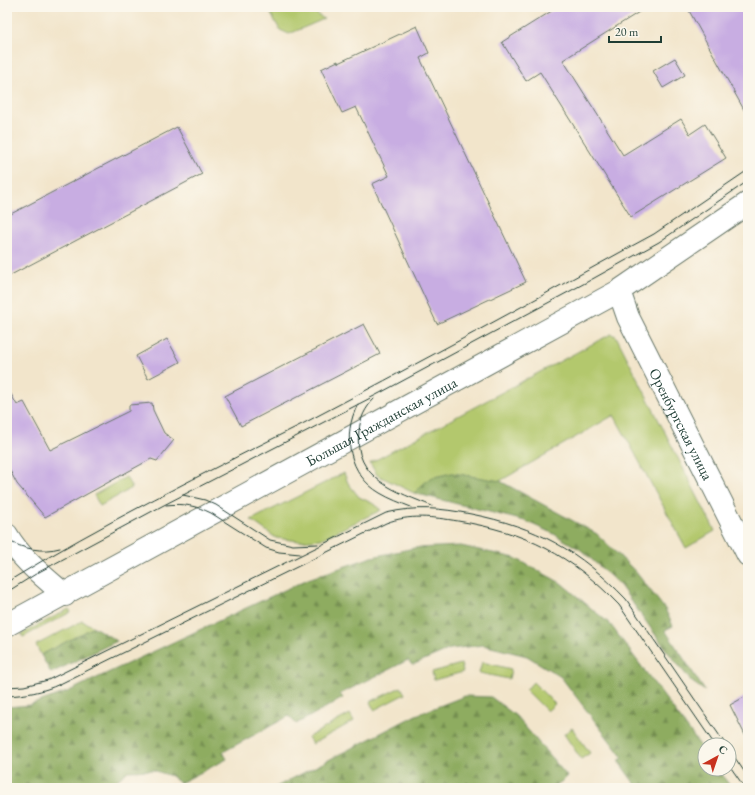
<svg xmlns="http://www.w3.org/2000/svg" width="755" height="795" font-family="'EB Garamond',serif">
<defs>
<pattern id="forest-firs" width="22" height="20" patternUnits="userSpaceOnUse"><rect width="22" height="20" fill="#8eac60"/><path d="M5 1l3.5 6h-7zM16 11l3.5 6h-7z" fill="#738d50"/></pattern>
</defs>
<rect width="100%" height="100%" fill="#fbf7ec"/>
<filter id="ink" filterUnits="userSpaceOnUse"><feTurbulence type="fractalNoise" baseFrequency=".025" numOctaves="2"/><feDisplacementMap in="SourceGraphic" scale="8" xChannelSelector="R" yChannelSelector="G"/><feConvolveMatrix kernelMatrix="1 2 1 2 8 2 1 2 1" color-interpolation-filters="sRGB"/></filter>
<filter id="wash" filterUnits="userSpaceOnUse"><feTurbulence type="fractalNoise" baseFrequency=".012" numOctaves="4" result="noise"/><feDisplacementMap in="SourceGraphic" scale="16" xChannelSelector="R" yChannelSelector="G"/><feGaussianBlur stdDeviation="0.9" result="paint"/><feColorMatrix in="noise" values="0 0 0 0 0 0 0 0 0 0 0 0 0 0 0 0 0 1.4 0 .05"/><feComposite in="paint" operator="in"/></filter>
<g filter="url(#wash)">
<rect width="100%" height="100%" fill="#f2e5cb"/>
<g fill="#b3c86d" stroke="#698250">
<path d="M 267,7 L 307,7 L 324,19 L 289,34 L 280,30 Z"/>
<path d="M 611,334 L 616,336 L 715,531 L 686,548 L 614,415 L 500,481 L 452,473 L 430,478 L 414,493 L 377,475 L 370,463 Z"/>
<path d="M 344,473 L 348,483 L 359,497 L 372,503 L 381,510 L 321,539 L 299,541 L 276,538 L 251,520 Z"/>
<path d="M 126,477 L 132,488 L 100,506 L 94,495 Z"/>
<path d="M 69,609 L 71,612 L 23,637 L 21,634 Z"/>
<path d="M 82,621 L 94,627 L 41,655 L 36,645 Z"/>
<path d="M 482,662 L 511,669 L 509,679 L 479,673 Z"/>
<path d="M 461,664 L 463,672 L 434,680 L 432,672 Z"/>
<path d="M 533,682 L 555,704 L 547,711 L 526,690 Z"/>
<path d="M 401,687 L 405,694 L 374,710 L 370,702 Z"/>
<path d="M 350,714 L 354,721 L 312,744 L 308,737 Z"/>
<path d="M 572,728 L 590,753 L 581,759 L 564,734 Z"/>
</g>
<g fill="url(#forest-firs)" stroke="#56744a">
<path d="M 452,473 L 500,481 L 597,534 L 635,571 L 665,609 L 673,626 L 665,630 L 705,691 L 692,682 L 667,651 L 619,584 L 581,550 L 554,534 L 525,521 L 414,493 L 430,478 Z"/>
<path d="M 461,546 L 515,558 L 561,583 L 610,624 L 705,752 L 705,769 L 717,769 L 732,788 L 638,788 L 618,761 L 623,758 L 561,677 L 527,656 L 483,645 L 450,649 L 412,665 L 408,660 L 340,694 L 343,698 L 296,724 L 289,716 L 223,752 L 227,759 L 180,783 L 171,776 L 153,770 L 128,771 L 108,788 L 7,788 L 7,707 L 30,705 L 67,692 L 308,579 L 372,557 L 414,548 Z"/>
<path d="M 94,627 L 117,641 L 51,673 L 41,655 Z"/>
<path d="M 465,696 L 491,697 L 516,716 L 567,776 L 555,788 L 274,788 L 416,715 Z"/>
</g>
<g id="blocks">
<g fill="#c8ade2">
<path d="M 558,7 L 647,7 L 563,60 L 623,155 L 681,119 L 690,134 L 705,124 L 726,158 L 631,217 L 540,72 L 526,81 L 502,42 Z"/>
<path d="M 687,7 L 748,7 L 748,117 Z"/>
<path d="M 417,26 L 429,53 L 420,58 L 526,282 L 437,324 L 372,184 L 389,176 L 356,107 L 342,113 L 321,69 L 338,61 L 338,63 Z"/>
<path d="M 675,58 L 685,75 L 663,88 L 653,71 Z"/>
<path d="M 177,127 L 202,174 L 7,277 L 7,216 Z"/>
<path d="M 364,324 L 380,354 L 241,426 L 225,396 Z"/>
<path d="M 167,339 L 180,362 L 148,379 L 136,356 Z"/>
<path d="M 7,387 L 17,405 L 24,402 L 50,450 L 129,411 L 129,405 L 152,403 L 153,410 L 164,433 L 174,440 L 157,461 L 151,459 L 45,517 L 17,484 L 7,465 Z"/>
<path d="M 748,695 L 748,741 L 730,705 Z"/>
</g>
</g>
</g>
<g filter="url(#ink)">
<use href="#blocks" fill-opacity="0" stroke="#697869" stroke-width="1"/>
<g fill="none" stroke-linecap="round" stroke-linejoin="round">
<g stroke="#697869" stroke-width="24">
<g id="minor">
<path id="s1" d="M 619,291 L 628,317 L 748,555"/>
</g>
</g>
<g stroke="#697869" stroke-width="24">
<g id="major">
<path d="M 7,535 C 21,559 44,577 65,595"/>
<path id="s2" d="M 7,625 L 619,291 L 748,203"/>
</g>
</g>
<use href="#minor" stroke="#fff" stroke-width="22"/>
<use href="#major" stroke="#fff" stroke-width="22"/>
<g stroke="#1f3d34" stroke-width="1">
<path d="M 374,399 C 365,408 360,419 359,431 C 352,479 398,492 432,506"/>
<path d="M 358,404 C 341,436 349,475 380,493 C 390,499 401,503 411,507"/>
<path d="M 183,495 L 205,500 L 216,505 L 270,540 L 293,545 L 318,544"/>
<path d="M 166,505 C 183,503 197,506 211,513 L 266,548 L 279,552 L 300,554"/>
<path d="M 7,540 C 23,549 42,553 60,548"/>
<path d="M 7,582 C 103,523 205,473 306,422 C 411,367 515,311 619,253 L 654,234 L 748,170"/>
<path d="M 7,592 L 39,572 L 162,506 L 380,393 L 587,282 L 659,242 L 748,181"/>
<path d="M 7,687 L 24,686 L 48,680 L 386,513 C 416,506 440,508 471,514 C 537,527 579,550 626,599 L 726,745"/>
<path d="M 7,696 C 25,695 43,692 60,684 L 386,523 C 409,514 433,517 458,521 C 526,532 571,555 619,605 L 715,745"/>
<path d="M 729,749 L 748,777"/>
<path d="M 729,765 L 745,788"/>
</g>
</g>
</g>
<g text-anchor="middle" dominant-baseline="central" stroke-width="3" stroke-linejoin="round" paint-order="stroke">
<g font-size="15" fill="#1f3d34" stroke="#fbf7ec">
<text stroke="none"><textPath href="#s2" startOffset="426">Большая Гражданская улица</textPath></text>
<text stroke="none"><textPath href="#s1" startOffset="147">Оренбургская улица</textPath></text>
</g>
</g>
<rect width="755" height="795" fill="none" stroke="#fbf7ec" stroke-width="24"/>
<g transform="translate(717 757) rotate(40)"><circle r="19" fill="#fbf7ec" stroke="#a3ada2"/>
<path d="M0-3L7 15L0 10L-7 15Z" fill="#c8321e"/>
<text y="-6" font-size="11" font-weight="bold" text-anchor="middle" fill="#1f3d34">С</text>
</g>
<path d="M609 36v6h52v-6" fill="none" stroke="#1f3d34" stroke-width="2"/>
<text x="615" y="36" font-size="12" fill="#1f3d34" stroke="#fbf7ec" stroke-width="3" paint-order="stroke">20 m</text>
</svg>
